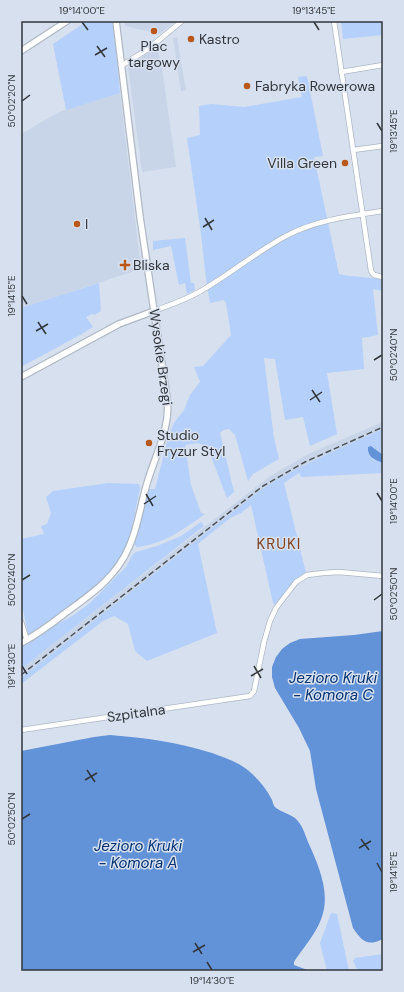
<svg xmlns="http://www.w3.org/2000/svg" width="404" height="992" font-family="'DM Sans',sans-serif">
<rect width="100%" height="100%" fill="#d7e0ee"/>
<g fill="#c8d5e9">
<path d="M 125,21 L 176,21 L 159,34 L 125,26 Z"/>
<path d="M 177,37 L 186,90 L 181,91 L 173,38 Z"/>
<path d="M 157,47 L 162,68 L 176,167 L 142,172 L 128,67 Z"/>
<path d="M 120,93 L 141,269 L 21,308 L 21,134 L 59,112 Z"/>
<path d="M 383,422 L 383,429 L 316,459 L 279,479 L 262,489 L 21,678 L 21,669 L 269,477 L 310,453 Z"/>
</g>
<g fill="#b4d0fb">
<path d="M 87,21 L 113,21 L 120,93 L 66,110 L 53,44 Z"/>
<path d="M 341,21 L 383,21 L 383,35 L 343,39 Z"/>
<path d="M 307,76 L 323,156 L 314,157 L 339,274 C 353,278 368,276 383,280 L 383,291 L 373,289 L 378,335 L 362,338 L 364,369 L 327,373 L 337,434 L 310,446 L 303,417 L 285,420 L 275,359 L 264,358 L 274,438 L 279,459 L 253,474 L 248,481 L 235,435 L 229,429 L 224,430 L 220,433 L 234,492 L 227,498 L 207,446 L 197,443 L 185,445 L 191,485 L 201,513 L 205,514 C 184,529 162,545 136,547 L 134,542 L 147,489 L 155,489 L 168,438 L 174,423 L 184,410 L 190,395 L 200,382 L 194,367 L 203,366 L 231,335 L 226,303 L 224,300 L 210,303 L 206,279 L 201,234 L 187,138 L 200,135 L 199,106 L 211,104 L 244,107 L 302,97 L 298,77 Z"/>
<path d="M 185,238 L 191,283 L 194,283 L 195,290 L 187,294 L 185,283 L 179,285 L 171,246 L 153,250 L 153,241 Z"/>
<path d="M 99,283 L 101,311 L 94,315 L 92,314 L 86,317 L 93,327 L 80,335 L 21,367 L 21,308 Z"/>
<path d="M 383,429 L 383,455 L 373,447 L 372,459 L 383,463 L 383,473 L 301,477 L 299,473 L 284,483 L 306,573 L 295,580 L 275,605 L 273,603 L 251,505 L 241,513 L 230,518 L 198,544 L 217,633 L 147,661 L 135,651 L 128,624 L 114,616 L 103,621 L 21,684 L 21,678 L 262,489 C 300,465 341,448 383,429 Z"/>
<path d="M 108,483 L 139,484 L 140,488 L 126,557 L 99,589 L 28,635 L 21,599 L 21,539 L 44,534 L 41,526 L 47,524 L 51,513 L 46,497 L 53,491 Z"/>
<path d="M 201,522 L 204,526 L 21,669 L 21,644 L 72,616 L 89,604 L 126,567 L 132,555 L 136,552 L 157,546 L 181,536 Z"/>
<path d="M 331,913 L 337,914 L 349,971 L 327,971 L 320,943 Z"/>
<path d="M 383,954 L 383,971 L 358,971 L 353,961 L 355,958 Z"/>
</g>
<g fill="#6292d8">
<path d="M 371,446 L 383,455 L 383,463 C 375,460 367,457 368,447 Z"/>
<path d="M 383,631 L 383,939 C 367,947 362,941 353,928 L 316,789 L 310,751 L 299,728 L 275,688 L 272,677 L 272,667 L 276,657 L 282,649 L 290,643 L 300,639 L 354,635 Z"/>
<path d="M 110,735 C 146,738 177,742 212,753 C 225,758 239,762 250,772 C 258,779 266,788 271,798 C 273,801 273,806 276,808 C 282,812 289,814 295,818 C 302,824 305,834 308,842 C 317,862 328,886 324,909 C 320,930 305,945 294,962 L 294,965 L 310,971 L 21,971 L 21,751 L 94,737 Z"/>
</g>
<g fill="none" stroke-linecap="round" stroke-linejoin="round">
<g stroke="#afb8c5" stroke-width="6">
<g id="minor">
<path d="M 334,21 L 371,271 L 374,275 L 383,277"/>
<path d="M 121,66 L 148,49 L 182,21"/>
<path d="M 341,72 L 383,65"/>
<path d="M 353,150 L 383,146"/>
<path d="M 154,311 C 170,305 185,300 199,292 C 229,275 256,252 286,236 C 316,220 350,216 383,211"/>
<path d="M 21,622 L 27,640"/>
<path d="M 21,730 L 250,696 L 254,691 L 264,642 L 270,621 L 276,608 L 296,582 L 307,575 L 323,573 L 339,572 L 383,576"/>
</g>
</g>
<g stroke="#afb8c5" stroke-width="8">
<g id="tertiary">
<path d="M 21,51 L 67,21"/>
<path d="M 21,377 L 119,324 L 154,311"/>
<path d="M 21,643 C 36,635 50,625 64,614 C 90,595 116,578 129,547 C 139,525 141,500 149,477 C 157,452 171,425 167,398 L 140,217 L 116,21"/>
</g>
</g>
<use href="#minor" stroke="#fff" stroke-width="4.5"/>
<use href="#tertiary" stroke="#fff" stroke-width="5.5"/>
<path stroke="#4c5057" stroke-width="1.5" stroke-dasharray="6 3" stroke-linecap="butt" d="M 21,675 L 263,486 L 305,462 L 383,427"/>
</g>
<path fill="none" stroke="#32363b" stroke-width="1.5" d="M 82,22 L 88,30M 314,22 L 319,30M 97,46 L 105,57M 95,55 L 107,48M 22,101 L 30,95M 377,123 L 382,131M 205,218 L 212,230M 203,227 L 214,220M 22,296 L 27,304M 38,322 L 46,334M 36,331 L 48,324M 374,360 L 382,355M 312,390 L 320,402M 310,400 L 322,392M 377,493 L 382,501M 146,494 L 153,506M 144,504 L 156,496M 22,580 L 30,575M 374,600 L 382,594M 22,666 L 27,674M 254,666 L 261,678M 251,676 L 263,669M 87,770 L 95,782M 85,780 L 97,773M 22,819 L 30,814M 361,839 L 369,850M 359,848 L 371,841M 377,863 L 382,872M 195,943 L 202,954M 193,952 L 205,945M 207,962 L 212,970"/>
<g fill="#b9581a" stroke="#d7e0ee" stroke-width="1.5">
<circle cx="154" cy="31" r="4"/>
<circle cx="191" cy="39" r="4"/>
<circle cx="247" cy="86" r="4"/>
<circle cx="345" cy="163" r="4"/>
<circle cx="77" cy="224" r="4"/>
<path d="M123 259h4v4h4v4h-4v4h-4v-4h-4v-4h4z"/>
<circle cx="149" cy="443" r="4"/>
</g>
<g text-anchor="middle" dominant-baseline="central" stroke-width="3" stroke-linejoin="round" paint-order="stroke">
<g font-size="14" fill="#32363b" stroke="#d7e0ee" text-anchor="start">
<text x="199" y="39">Kastro</text>
<text x="154" y="46" text-anchor="middle">Plac<tspan x="154" dy="16">targowy</tspan></text>
<text x="255" y="86">Fabryka Rowerowa</text>
<text x="337" y="163" text-anchor="end">Villa Green</text>
<text x="85" y="224">I</text>
<text x="133" y="265">Bliska</text>
<text x="157" y="435">Studio<tspan x="157" dy="16">Fryzur Styl</tspan></text>
</g>
<g font-size="14" fill="#32363b" stroke="#d7e0ee">
<text transform="translate(161 357) rotate(82)">Wysokie Brzegi</text>
<text transform="translate(136 713) rotate(-8)">Szpitalna</text>
</g>
<g font-size="15" letter-spacing="1" fill="#80411d" stroke="#d7e0ee">
<text x="279" y="544">KRUKI</text>
</g>
<g font-size="15" font-style="italic" fill="#00306e" stroke="#d7e0ee">
<text x="333" y="678">Jezioro Kruki<tspan x="333" dy="17">- Komora C</tspan></text>
<text x="138" y="846">Jezioro Kruki<tspan x="138" dy="17">- Komora A</tspan></text>
</g>
</g>
<rect width="404" height="992" fill="none" stroke="#d7e0ee" stroke-width="44"/>
<rect x="22" y="22" width="360" height="948" fill="none" stroke="#32363b" stroke-width="1.5"/>
<g font-size="10" text-anchor="middle" fill="#32363b">
<text x="82" y="14">19°14'00"E</text>
<text x="314" y="14">19°13'45"E</text>
<text transform="translate(11 101) rotate(-90)" y="4">50°02'20"N</text>
<text transform="translate(393 131) rotate(-90)" y="4">19°13'45"E</text>
<text transform="translate(11 296) rotate(-90)" y="4">19°14'15"E</text>
<text transform="translate(393 355) rotate(-90)" y="4">50°02'40"N</text>
<text transform="translate(393 501) rotate(-90)" y="4">19°14'00"E</text>
<text transform="translate(11 580) rotate(-90)" y="4">50°02'40"N</text>
<text transform="translate(393 594) rotate(-90)" y="4">50°02'50"N</text>
<text transform="translate(11 666) rotate(-90)" y="4">19°14'30"E</text>
<text transform="translate(11 819) rotate(-90)" y="4">50°02'50"N</text>
<text transform="translate(393 872) rotate(-90)" y="4">19°14'15"E</text>
<text x="212" y="984">19°14'30"E</text>
</g>
</svg>
